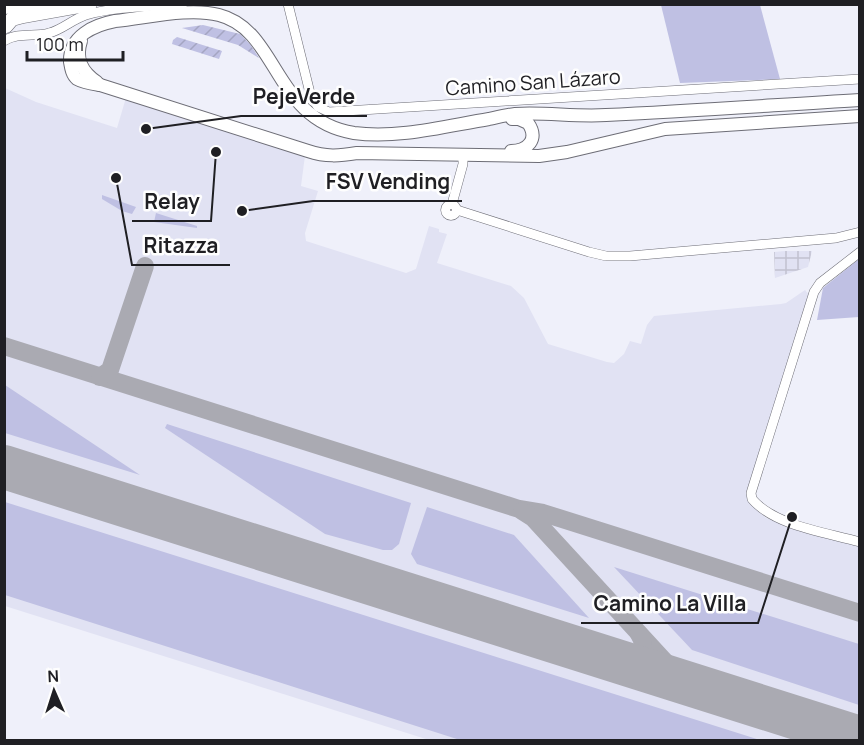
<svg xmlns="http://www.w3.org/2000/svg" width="864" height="745" font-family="Manrope,sans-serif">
<defs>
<pattern id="industrial-grid" width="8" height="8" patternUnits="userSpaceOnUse" patternTransform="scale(1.5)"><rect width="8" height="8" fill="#e1e2f3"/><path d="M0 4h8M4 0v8" fill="none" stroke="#c1c1d0"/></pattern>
<pattern id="garden-furrows" width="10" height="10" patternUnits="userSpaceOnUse" patternTransform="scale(1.5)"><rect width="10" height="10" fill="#bfc0e3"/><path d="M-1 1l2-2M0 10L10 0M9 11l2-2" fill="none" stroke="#a4a5c2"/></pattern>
</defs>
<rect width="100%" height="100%" fill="#eff0fa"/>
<path fill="#e1e2f3" d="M 5,88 L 36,102 L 117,128 L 128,91 L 306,148 L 301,186 L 318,191 L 305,233 L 306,241 L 406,273 L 416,269 L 429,226 L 439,229 L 439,232 L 447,234 L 437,263 L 511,286 L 524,298 L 548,344 L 607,362 L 614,363 L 624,354 L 630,341 L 641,344 L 647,325 L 654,316 L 781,304 L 786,303 L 805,290 L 809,295 L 746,493 L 748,501 L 766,518 L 859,545 L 859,740 L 429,740 L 5,606 Z"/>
<path fill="url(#industrial-grid)" d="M 785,251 L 812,251 L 808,267 L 775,278 L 774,252 Z"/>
<g fill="#bfc0e3">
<path d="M 661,5 L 760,5 L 780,79 L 680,83 Z"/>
<path d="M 102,195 L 136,207 L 132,214 L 122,211 L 102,199 Z"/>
<path d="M 156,213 L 197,226 L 197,228 L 154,222 Z"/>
<path d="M 859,259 L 859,317 L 817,320 L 823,288 Z"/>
<path d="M 5,385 L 140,475 L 5,433 Z"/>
<path d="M 167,424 L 411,503 L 399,544 L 392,550 L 383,550 L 325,534 L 165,428 Z"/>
<path d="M 5,502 L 760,740 L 460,740 L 5,595 Z"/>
<path d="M 427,507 L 514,535 L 589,618 L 417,564 L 411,554 Z"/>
<path d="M 614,567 L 859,644 L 859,705 L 692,650 Z"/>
</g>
<g fill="url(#garden-furrows)">
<path d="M 203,25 L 240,34 L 250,44 L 259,58 L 238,45 L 182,28 Z"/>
<path d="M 177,37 L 222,51 L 219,59 L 172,44 L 173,40 Z"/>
</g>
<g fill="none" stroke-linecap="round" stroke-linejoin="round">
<g stroke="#aaaab2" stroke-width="18">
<path d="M 4,346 L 519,509 L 543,513 L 860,613"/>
<path d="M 100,377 L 110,370 L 145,266"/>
<path d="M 522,511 L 533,518 L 669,666 L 702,686 L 722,694"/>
<path d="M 619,662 C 637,663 650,652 639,634"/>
</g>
<path stroke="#aaaab2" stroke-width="44" d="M 4,467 L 860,738"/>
<g stroke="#6d6d76" stroke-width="10">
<g id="minor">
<path d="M 288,4 L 311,97 L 318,107 L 329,112 L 860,79"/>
<path d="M 4,41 C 17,32 35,37 49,33 C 62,30 73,19 86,15 C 117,6 152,7 183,4"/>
<path d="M 452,204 L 463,164 L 463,154"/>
<circle cx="451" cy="210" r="5.5"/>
<path d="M 457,210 L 589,252 L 606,256 L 630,256 L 836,238 L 860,232"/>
<path d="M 860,252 L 820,283 L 814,292 L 751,493 L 752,499 C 775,526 825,532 860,542"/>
</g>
</g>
<g stroke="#6d6d76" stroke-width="14">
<g id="major">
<path d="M 81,41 C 75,59 82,72 97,82"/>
<path d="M 94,83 L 308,151 C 326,157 339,156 357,153 L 539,156 L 567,152 L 665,129 L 860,116"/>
<path d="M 100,85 C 93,84 84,83 77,79 C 72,75 71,68 70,62 C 69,36 94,25 115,21 C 147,18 189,7 219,15 C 279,30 273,120 354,133 C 398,139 446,126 489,119 C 498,117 506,115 515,114 C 545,112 576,117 606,115 C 691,111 775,105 860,100"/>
<path d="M 511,151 C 528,151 539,139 528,123 L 519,119 L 512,119"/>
</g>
</g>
<g stroke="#6d6d76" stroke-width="15">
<g id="highway">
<path d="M 4,7 L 36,4"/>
<path d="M 6,26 L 12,19 L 23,16 L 90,4"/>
</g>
</g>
<use href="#minor" stroke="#fff" stroke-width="9"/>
<use href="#major" stroke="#fff" stroke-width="12"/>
<use href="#highway" stroke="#fff" stroke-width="14"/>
</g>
<g text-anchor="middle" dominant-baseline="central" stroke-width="5" stroke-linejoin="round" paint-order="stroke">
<g font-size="20" fill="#1f1f23" stroke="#fefefe">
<text transform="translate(533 82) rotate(-4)">Camino San Lázaro</text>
</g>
</g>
<path fill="none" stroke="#1f1f23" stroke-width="2" d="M146 129L241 116H367M242 211L313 201H462M216 152L211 221H132M116 178L132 265H230M792 517L758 623H581"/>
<g fill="#1f1f23" stroke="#fefefe" stroke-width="2">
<circle cx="146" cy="129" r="6"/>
<circle cx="242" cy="211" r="6"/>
<circle cx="216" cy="152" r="6"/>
<circle cx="116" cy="178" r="6"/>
<circle cx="792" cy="517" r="6"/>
</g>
<g font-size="21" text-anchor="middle" font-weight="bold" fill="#1f1f23" stroke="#fefefe" stroke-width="5" stroke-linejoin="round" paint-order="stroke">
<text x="304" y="104">PejeVerde</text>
<text x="388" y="189">FSV Vending</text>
<text x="172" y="209">Relay</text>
<text x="181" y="253">Ritazza</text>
<text x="670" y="611">Camino La Villa</text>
</g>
<rect width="864" height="745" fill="none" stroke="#1f1f23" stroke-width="12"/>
<g transform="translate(54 691) rotate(357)" stroke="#fefefe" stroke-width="4.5" paint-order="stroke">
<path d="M0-4.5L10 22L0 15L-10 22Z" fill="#1f1f23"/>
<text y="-9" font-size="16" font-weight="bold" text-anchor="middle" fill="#1f1f23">N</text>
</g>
<path d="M27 51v9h96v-9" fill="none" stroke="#1f1f23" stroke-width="3"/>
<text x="36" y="51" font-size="18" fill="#1f1f23" stroke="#fefefe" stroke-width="4.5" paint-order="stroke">100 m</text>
</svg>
